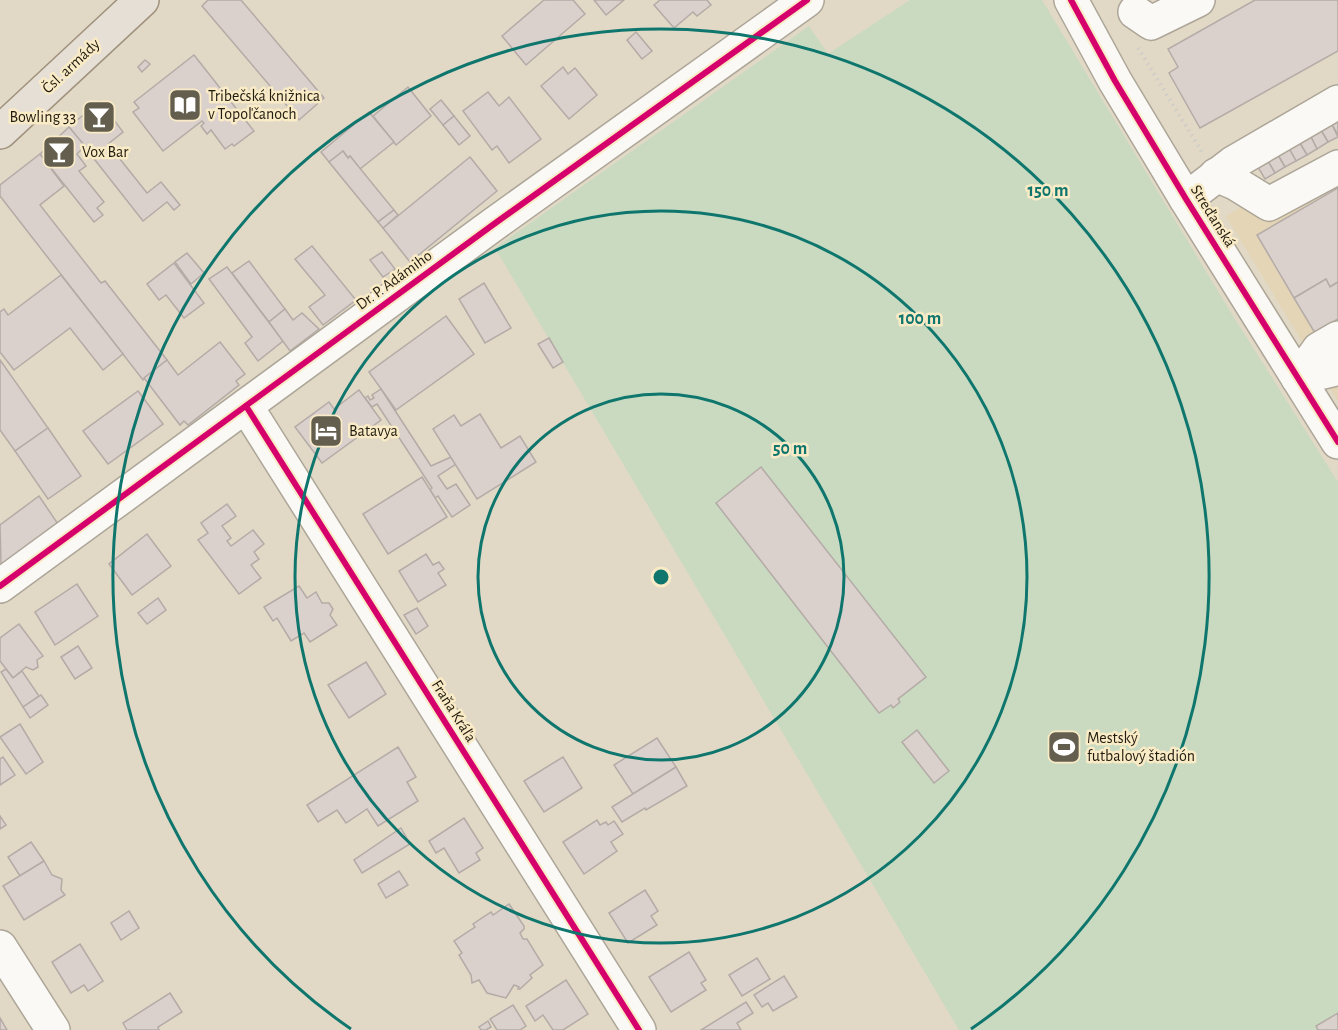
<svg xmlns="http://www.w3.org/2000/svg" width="1338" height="1030" font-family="'Alegreya Sans',sans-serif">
<rect width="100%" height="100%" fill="#e1d9c6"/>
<path fill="#e3d5b6" d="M 1338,151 L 1338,401 L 1226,216 Z"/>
<path fill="#c9dac0" d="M 910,0 L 1042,0 L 1233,316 L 1338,482 L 1338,1013 L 1316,1026 L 1318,1030 L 959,1030 L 495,248 L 809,26 L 828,54 Z"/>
<g fill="#dad0cc" stroke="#b4aba7" stroke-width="1.5">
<path d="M 208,0 L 241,0 L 324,98 L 299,120 L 202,6 Z"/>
<path d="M 544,0 L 573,0 L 585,14 L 526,65 L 502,36 Z"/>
<path d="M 594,0 L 624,0 L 606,15 Z"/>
<path d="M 660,0 L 707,0 L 711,5 L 697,16 L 693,12 L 674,28 L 654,5 Z"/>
<path d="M 1255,0 L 1338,0 L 1338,51 L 1200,128 L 1169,73 L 1178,67 L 1168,49 Z"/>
<path d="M 636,32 L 652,51 L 642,59 L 627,40 Z"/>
<path d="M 194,55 L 254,131 L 234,146 L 232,144 L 225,149 L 211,130 L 207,134 L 201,126 L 204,123 L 202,121 L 163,151 L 133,112 L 139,108 L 134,102 Z"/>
<path d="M 145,60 L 150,64 L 142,72 L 138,67 Z"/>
<path d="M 563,67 L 568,74 L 575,68 L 597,95 L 569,119 L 541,86 Z"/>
<path d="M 408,87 L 431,116 L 396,145 L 373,116 Z"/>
<path d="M 488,92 L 499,106 L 509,97 L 541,139 L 509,163 L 497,146 L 492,150 L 463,111 Z"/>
<path d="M 441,100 L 454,116 L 443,125 L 430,109 Z"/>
<path d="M 100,101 L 123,132 L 108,144 L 147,193 L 161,182 L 180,205 L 174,210 L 167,202 L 143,221 L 69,127 Z"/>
<path d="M 369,112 L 394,142 L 360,169 L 350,156 L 348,158 L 343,151 L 329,162 L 321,152 Z"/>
<path d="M 1338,114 L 1338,135 L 1329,119 Z"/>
<path d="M 454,116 L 470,136 L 459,145 L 443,125 Z"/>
<path d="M 1329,119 L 1338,137 L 1328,142 L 1318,125 Z"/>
<path d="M 1318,125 L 1328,142 L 1317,149 L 1308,131 Z"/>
<path d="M 69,127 L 85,146 L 77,154 L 86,166 L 79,171 L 104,202 L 97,208 L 103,215 L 94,222 L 40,154 Z"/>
<path d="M 1308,131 L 1317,149 L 1307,155 L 1297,138 Z"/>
<path d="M 1297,138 L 1307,155 L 1296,161 L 1286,143 Z"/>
<path d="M 1286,143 L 1296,161 L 1285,167 L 1275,150 Z"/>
<path d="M 1275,150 L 1285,167 L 1275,173 L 1265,156 Z"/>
<path d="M 343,151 L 348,158 L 350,156 L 394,210 L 378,222 L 329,162 Z"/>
<path d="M 40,154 L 64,186 L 40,205 L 101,283 L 105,281 L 167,360 L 143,380 L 0,196 L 0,185 Z"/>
<path d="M 1265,156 L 1275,173 L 1265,179 L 1255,162 Z"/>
<path d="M 470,157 L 497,191 L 410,262 L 383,228 Z"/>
<path d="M 1338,188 L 1338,282 L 1330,287 L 1326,279 L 1294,298 L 1257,235 Z"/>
<path d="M 394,210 L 398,215 L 383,228 L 378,222 Z"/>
<path d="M 312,246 L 356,300 L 323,325 L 309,307 L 325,295 L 295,259 Z"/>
<path d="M 382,252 L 395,269 L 383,277 L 370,260 Z"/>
<path d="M 187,253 L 204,273 L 191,284 L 175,262 Z"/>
<path d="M 249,261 L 285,309 L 269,322 L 232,273 Z"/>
<path d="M 174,263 L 204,303 L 184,318 L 166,295 L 159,300 L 147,284 Z"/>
<path d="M 227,267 L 283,341 L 258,361 L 245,343 L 252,337 L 209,279 Z"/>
<path d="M 61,275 L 123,354 L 103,370 L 70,328 L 14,370 L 0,352 L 0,312 L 4,309 L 8,315 Z"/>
<path d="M 1326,279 L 1330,287 L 1338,282 L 1338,319 L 1315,333 L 1294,298 Z"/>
<path d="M 484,283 L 511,328 L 485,343 L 459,299 Z"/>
<path d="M 285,309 L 293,320 L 302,313 L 319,329 L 290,351 L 269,322 Z"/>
<path d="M 446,316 L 474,354 L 396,410 L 369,372 Z"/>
<path d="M 549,338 L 563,362 L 553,368 L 538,344 Z"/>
<path d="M 220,342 L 245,374 L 236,381 L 239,385 L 188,425 L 184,421 L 180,425 L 144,378 L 167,360 L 178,375 Z"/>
<path d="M 0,360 L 48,428 L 15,451 L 0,430 Z"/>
<path d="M 381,389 L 431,466 L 451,457 L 456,464 L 438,476 L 447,489 L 456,484 L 470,505 L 452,517 L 438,496 L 435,498 L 430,490 L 432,488 L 377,404 L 372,407 L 365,398 L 368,396 L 370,400 L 374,398 L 372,395 Z"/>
<path d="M 359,390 L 381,420 L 322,463 L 295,427 L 329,402 L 334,409 Z"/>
<path d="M 138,391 L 163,424 L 108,464 L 83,431 Z"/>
<path d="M 480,414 L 501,448 L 520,436 L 536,462 L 477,499 L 433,429 L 454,415 L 461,426 Z"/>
<path d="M 48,428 L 81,476 L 48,499 L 15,451 Z"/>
<path d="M 761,467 L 926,677 L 898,699 L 900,702 L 893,708 L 891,705 L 879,713 L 716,503 Z"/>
<path d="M 422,477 L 447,517 L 388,554 L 363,514 Z"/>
<path d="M 39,496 L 58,524 L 1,565 L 0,525 Z"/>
<path d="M 227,504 L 236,516 L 222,526 L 231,538 L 227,541 L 231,546 L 253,530 L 264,544 L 254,552 L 259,559 L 251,565 L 261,578 L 239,594 L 198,540 L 208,533 L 201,523 Z"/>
<path d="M 147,534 L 171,566 L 132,595 L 109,564 Z"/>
<path d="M 426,554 L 433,565 L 439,562 L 444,569 L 438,573 L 446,585 L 418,602 L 399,571 Z"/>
<path d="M 77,584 L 98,616 L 55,645 L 35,612 Z"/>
<path d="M 299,586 L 307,598 L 316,592 L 322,603 L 329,603 L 333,609 L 330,615 L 337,625 L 310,642 L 304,633 L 291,641 L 277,618 L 273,621 L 264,607 Z"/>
<path d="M 158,598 L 166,610 L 147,624 L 138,613 Z"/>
<path d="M 417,608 L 428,626 L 416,634 L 404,615 Z"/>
<path d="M 19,624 L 43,656 L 37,660 L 38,667 L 33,670 L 26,667 L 13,678 L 0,661 L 0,638 Z"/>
<path d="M 78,646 L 92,668 L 75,679 L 61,657 Z"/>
<path d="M 366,662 L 386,694 L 349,718 L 328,685 Z"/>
<path d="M 6,669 L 13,678 L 22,671 L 39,696 L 23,707 L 1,672 Z"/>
<path d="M 41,695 L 48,705 L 30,718 L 23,707 Z"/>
<path d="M 20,724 L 43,762 L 26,774 L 0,737 Z"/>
<path d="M 917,730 L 949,771 L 934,783 L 902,742 Z"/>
<path d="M 657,738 L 676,767 L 633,794 L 614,765 Z"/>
<path d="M 398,747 L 416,777 L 407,782 L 418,801 L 378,826 L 367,809 L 346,823 L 337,810 L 318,822 L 307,805 Z"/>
<path d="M 3,757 L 15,775 L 0,785 L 0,759 Z"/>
<path d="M 563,757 L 582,788 L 544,812 L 524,781 Z"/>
<path d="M 676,767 L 687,786 L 646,810 L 645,808 L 622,822 L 612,807 Z"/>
<path d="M 0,816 L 6,825 L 0,829 Z"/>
<path d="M 464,818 L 483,848 L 476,853 L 480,860 L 459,873 L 444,848 L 436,853 L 429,841 Z"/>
<path d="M 597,820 L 600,825 L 606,822 L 608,825 L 614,821 L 623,834 L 611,842 L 617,851 L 584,874 L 563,842 Z"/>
<path d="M 401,828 L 410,844 L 362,873 L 354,860 Z"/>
<path d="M 31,842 L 44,861 L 20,876 L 8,857 Z"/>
<path d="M 44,861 L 52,875 L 62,879 L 61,890 L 65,895 L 24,920 L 3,886 Z"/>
<path d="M 399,871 L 408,885 L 386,898 L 378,884 Z"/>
<path d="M 645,890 L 658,911 L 651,916 L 657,925 L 628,943 L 609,913 Z"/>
<path d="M 509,904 L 524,926 L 524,929 L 520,933 L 523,939 L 527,939 L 543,965 L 530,975 L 532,978 L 520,989 L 518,989 L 519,987 L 514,985 L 506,998 L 487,993 L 479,980 L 472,983 L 471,975 L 459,955 L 462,953 L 454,941 L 475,927 L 473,924 L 491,912 L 493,915 Z"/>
<path d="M 129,911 L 139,928 L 121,940 L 111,923 Z"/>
<path d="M 80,944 L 103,981 L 88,991 L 84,985 L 71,993 L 52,962 Z"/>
<path d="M 689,952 L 706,980 L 701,983 L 706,990 L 671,1012 L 649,977 Z"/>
<path d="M 757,958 L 770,979 L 742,996 L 729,975 Z"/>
<path d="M 784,976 L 797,997 L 773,1011 L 768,1003 L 762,1007 L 754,995 Z"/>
<path d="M 566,980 L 588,1014 L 563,1030 L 553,1030 L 543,1015 L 535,1021 L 526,1006 Z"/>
<path d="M 170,993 L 182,1012 L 158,1027 L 159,1030 L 127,1030 L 123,1023 Z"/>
<path d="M 746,1002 L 753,1013 L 737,1023 L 741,1030 L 701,1030 Z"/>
<path d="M 513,1005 L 526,1026 L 520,1030 L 497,1030 L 490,1019 Z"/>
<path d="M 1338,1013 L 1338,1030 L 1318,1030 L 1316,1026 Z"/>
<path d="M 0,1018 L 7,1030 L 0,1030 Z"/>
<path d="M 488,1021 L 491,1027 L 486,1030 L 481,1030 L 479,1027 Z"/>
</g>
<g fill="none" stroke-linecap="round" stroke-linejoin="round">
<g stroke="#ada698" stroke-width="36">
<g id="minor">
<path d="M 1071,0 L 1115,81 L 1186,199 L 1338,442"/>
<path d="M 1135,12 L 1151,23 L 1198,0"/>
<path d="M 1216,175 L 1235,183 L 1269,204 L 1338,167"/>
<path d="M 1186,199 L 1233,163 L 1338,102"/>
<path d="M 1298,378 L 1319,349 L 1338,338"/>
<path d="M 1298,378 L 1332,370 L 1338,367"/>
<path d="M 246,406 L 639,1030"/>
<path d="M 0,586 L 494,224 L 807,0"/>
<path d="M 0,947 L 53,1030"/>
</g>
</g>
<g stroke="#a1927d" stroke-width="36">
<path id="major" d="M 0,132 L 142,0"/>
</g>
<path stroke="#ceccc7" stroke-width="4" stroke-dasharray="1.5 4.5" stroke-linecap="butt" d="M 1138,48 L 1202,152"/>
<use href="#minor" stroke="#faf9f6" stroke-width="33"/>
<use href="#major" stroke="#e6dfd5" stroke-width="33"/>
<g stroke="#faebc7" stroke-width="10">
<g id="cycleway">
<path d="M 1071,0 L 1115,81 L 1186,199 L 1338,442"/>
<path d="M 246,406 L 639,1030"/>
<path d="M 0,586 L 494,224 L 807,0"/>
</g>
</g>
<use href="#cycleway" stroke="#d6006c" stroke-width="6"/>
</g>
<g fill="none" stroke="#0f766e" stroke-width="3">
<circle cx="661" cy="577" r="183"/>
<circle cx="661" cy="577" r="366"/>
<path d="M351 1029A548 548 0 1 1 971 1029"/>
</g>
<defs>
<g id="library-square" transform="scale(1.725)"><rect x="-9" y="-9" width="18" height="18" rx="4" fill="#645e4e" stroke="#faebc7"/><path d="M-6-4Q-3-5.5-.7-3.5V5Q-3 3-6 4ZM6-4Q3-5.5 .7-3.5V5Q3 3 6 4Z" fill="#fff"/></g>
<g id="bar-square" transform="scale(1.725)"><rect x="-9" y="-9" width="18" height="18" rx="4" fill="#645e4e" stroke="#faebc7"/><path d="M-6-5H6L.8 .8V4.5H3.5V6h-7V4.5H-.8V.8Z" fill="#fff"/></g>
<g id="hotel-square" transform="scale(1.725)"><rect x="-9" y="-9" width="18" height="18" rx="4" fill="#645e4e" stroke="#faebc7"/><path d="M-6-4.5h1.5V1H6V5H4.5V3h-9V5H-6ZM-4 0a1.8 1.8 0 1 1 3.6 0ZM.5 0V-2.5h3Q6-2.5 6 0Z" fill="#fff"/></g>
<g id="stadium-square" transform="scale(1.725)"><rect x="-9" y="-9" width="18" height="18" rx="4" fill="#645e4e" stroke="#faebc7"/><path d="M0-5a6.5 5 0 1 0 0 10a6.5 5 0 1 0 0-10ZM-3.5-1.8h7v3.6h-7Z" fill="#fff"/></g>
</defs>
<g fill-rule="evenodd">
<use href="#library-square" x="185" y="105"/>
<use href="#bar-square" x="99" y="117"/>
<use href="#bar-square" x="59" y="152"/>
<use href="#hotel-square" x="326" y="431"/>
<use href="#stadium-square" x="1064" y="747"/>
</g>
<g text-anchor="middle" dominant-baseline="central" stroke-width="5" stroke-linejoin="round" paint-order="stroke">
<g font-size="16" fill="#201b0e" stroke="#faebc7">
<text transform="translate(71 66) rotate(-43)">Čsl. armády</text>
<text transform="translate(1213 216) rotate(58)">Streďanská</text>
<text transform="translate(394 280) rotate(-36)">Dr. P. Adámiho</text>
<text transform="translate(454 711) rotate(58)">Fraňa Kráľa</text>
</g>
<g font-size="16" fill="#201b0e" stroke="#faebc7" text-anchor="start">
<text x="208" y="96">Tribečská knižnica<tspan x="208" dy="18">v Topoľčanoch</tspan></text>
<text x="76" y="117" text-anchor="end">Bowling 33</text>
<text x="82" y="152">Vox Bar</text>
<text x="349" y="431">Batavya</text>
<text x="1087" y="738">Mestský<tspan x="1087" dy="18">futbalový štadión</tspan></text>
</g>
</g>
<circle cx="661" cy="577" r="9" fill="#0f766e" stroke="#faebc7" stroke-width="3"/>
<g font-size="18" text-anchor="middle" font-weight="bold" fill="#0f766e" stroke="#faebc7" stroke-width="5" stroke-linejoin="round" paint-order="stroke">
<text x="1048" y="196">150 m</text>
<text x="920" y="324">100 m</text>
<text x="790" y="454">50 m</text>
</g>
</svg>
